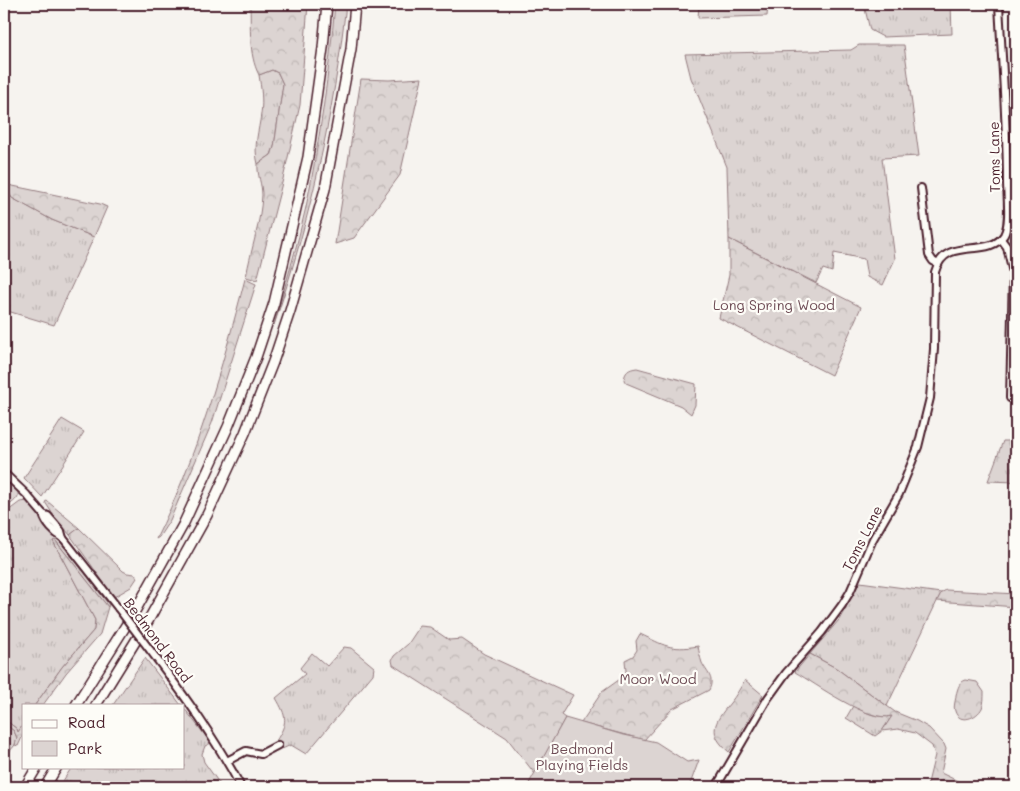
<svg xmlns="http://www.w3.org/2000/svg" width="1020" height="791" font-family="Mali,sans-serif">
<defs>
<pattern id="grass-tufts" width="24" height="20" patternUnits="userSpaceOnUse" patternTransform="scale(1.25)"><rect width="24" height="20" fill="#dcd4d2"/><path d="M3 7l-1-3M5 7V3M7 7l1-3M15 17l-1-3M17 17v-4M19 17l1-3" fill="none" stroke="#beb6b4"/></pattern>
<pattern id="forest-crowns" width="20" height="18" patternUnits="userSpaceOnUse" patternTransform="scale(1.25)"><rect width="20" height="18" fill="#dcd4d2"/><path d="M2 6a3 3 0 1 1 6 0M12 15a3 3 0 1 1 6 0" fill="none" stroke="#beb6b4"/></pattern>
</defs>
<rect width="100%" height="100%" fill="#f6f3ef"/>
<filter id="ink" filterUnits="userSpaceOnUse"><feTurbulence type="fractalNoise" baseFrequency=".02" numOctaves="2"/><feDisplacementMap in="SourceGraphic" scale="10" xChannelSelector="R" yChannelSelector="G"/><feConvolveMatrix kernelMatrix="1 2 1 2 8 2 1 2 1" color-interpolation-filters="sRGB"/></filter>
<g filter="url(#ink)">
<g fill="url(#grass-tufts)" stroke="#937a7e">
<path d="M 335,4 L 346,4 C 334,114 310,220 274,325 C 285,286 297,247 306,207 C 320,140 329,72 335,4 Z"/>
<path d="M 699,4 L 768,4 L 767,16 L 698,18 Z"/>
<path d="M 875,4 L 951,4 L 952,34 L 883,37 L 870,30 L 865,9 Z"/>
<path d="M 859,45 L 904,45 L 919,156 L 882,158 L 895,259 L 883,285 L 867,277 L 864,259 L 834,253 L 832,272 L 823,269 L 816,283 L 729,239 L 727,167 L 691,78 L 685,54 L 851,50 Z"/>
<path d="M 272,70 L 278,73 L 283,84 L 274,147 L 271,155 L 258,164 C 253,146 259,131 261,114 C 263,100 261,88 259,75 Z"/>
<path d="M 4,187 L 12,198 L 52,220 L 94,237 L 54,325 L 4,310 Z"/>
<path d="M 62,419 L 84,432 L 42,497 L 24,478 Z"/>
<path d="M 1003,441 L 1016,441 L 1016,482 L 988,481 Z"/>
<path d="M 4,478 C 21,494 25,494 4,509 Z"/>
<path d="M 28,501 L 36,510 L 50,532 L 63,543 L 109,605 L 108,607 L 56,541 L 53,541 L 95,620 L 94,630 L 62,667 L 35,705 L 24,705 L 24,723 L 18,733 L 17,729 L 4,719 L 4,514 L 20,502 Z"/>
<path d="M 47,501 L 79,528 L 70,535 L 54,516 L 45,502 Z"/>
<path d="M 860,582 L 941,593 L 887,706 L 836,668 L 810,654 L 839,620 Z"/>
<path d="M 344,647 L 351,648 L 374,667 L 373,674 L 306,754 L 291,745 L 282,749 L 276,741 C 288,722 287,717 276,698 L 305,674 L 300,668 L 312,653 L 327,666 Z"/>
<path d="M 145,658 L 181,705 L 113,705 Z"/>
<path d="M 853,706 C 865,712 879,720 893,715 L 882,731 L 875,736 L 846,718 Z"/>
<path d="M 184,708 L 211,743 L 205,746 L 202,754 L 204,762 L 222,787 L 59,787 L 72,767 L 184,767 Z"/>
<path d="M 4,723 L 14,731 L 17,738 L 15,745 L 4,758 Z"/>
</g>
<g fill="url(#forest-crowns)" stroke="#937a7e">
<path d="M 250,4 L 308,4 L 300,105 L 283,179 L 257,280 L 246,277 C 251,249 261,222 262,195 C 262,184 257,175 258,164 L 271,155 L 274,147 L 283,84 L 278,73 L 272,70 L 259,75 C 248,54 251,26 250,4 Z"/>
<path d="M 422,78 L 400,175 L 354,238 L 335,244 L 361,79 L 389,80 Z"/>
<path d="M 8,185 L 100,204 L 107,207 L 94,237 L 52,220 L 12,198 L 6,189 Z"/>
<path d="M 729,239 L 861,307 L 831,375 L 719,318 L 729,275 Z"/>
<path d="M 245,279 L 256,284 L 212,423 L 170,520 L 159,537 L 156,539 C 197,457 222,368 245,279 Z"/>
<path d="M 637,368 L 696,384 L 695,405 L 691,414 L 681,406 L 626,383 L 624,380 C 625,372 628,369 637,368 Z"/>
<path d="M 79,528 L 123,571 L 127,573 L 135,574 L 137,578 L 131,587 L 114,597 L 70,535 Z"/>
<path d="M 55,540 L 108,607 L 100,634 L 66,673 L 43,705 L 35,705 L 62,667 L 94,630 L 95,620 L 53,541 Z"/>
<path d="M 946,590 L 1016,594 L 1016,607 L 937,601 L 941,593 Z"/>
<path d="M 420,626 L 430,627 L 449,640 L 462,639 L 484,654 L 573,695 L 561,715 L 565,718 L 535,774 L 507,738 L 393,665 L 392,660 L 394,656 L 408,644 Z"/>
<path d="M 640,634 C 664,645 670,651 698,646 C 699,652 700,657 702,663 C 707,673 715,678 709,690 L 672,709 L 644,740 L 581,723 L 602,692 L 623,677 L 626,671 L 625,660 L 633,656 L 637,650 L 636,641 Z"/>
<path d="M 810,654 L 836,668 L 895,712 L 917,721 L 929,728 L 944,744 L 946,749 L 941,773 L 970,787 L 927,787 L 935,755 L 932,746 L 915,733 L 898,729 L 882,731 L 892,716 C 869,723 816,684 795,672 Z"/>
<path d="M 745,680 L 763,695 L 729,752 C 707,733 714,723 730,703 C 736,696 740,688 745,680 Z"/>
<path d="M 966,680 L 977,682 L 984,692 C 984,698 984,703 982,708 C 977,718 959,725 955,711 C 953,706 956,700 956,695 C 958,688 959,682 966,680 Z"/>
<path d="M 4,719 L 17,729 L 18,732 L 24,723 L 24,733 L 18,746 L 15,745 L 17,738 L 14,731 L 4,723 Z"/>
</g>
<path fill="#dcd4d2" stroke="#937a7e" d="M 565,718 L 620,734 L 656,742 L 687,762 L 699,760 L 689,787 L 527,787 Z"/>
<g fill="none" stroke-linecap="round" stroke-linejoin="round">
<g stroke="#4a1f2b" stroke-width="10">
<g id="minor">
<path d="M 921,188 L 929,255 L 933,261 L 938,264"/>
<path d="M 1008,207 L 1016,206"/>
<path d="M 1001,239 L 1007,247 L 1013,273 L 1010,398"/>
<path d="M 4,473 L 26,494 L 43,514 L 48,516 L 61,531 L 63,538 L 118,608"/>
<path d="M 43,514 C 46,524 54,533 63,538"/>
<path d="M 150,650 C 184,695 215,738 241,787"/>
<path d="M 227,761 L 246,751 L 261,754 L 278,745"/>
<path d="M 716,787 L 768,698 L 786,673 L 822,632 L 842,605 L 850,592 L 873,539 L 899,494 L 918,447 L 930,398 L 934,349 L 935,272 C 945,234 988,260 1004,235 C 1011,223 1007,196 1007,182 C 1007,123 1002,63 999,4"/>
</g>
</g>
<g stroke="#4a1f2b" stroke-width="12">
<g id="highway">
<path d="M 76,705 L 135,611 L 183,525 L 228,427 L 256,357 L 274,303 L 308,157 L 323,48 L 327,4"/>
<path d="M 96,705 L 148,621 L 207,515 L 245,433 L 273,362 L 290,311 L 325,189 L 351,49 L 355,4"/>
<path d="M 25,787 L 37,767"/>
<path d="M 45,787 L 57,767"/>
</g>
</g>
<use href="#minor" stroke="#fdfcf7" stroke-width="6"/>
<use href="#highway" stroke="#fdfcf7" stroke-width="9"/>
<g stroke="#4a1f2b" stroke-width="10" stroke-linecap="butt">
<path id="minor-bridge" d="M 118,608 L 150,650"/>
</g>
<use href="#minor-bridge" stroke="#fdfcf7" stroke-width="6"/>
</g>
</g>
<g text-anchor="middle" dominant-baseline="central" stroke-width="4.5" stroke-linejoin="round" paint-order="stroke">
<g font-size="14" fill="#4a1f2b" stroke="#fdfcf7">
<text transform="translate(994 157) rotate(-91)">Toms Lane</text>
<text transform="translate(862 538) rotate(-63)">Toms Lane</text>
<text transform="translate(158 640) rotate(53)">Bedmond Road</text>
</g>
<g font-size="14" fill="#6e4c55" stroke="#fdfcf7">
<text x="774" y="304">Long Spring Wood</text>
<text x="658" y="678">Moor Wood</text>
<text x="582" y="748">Bedmond<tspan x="582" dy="16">Playing Fields</tspan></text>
</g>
</g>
<rect width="1020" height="791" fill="none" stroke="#fdfcf7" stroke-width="20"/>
<rect x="10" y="10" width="1000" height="771" fill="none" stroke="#4a1f2b" stroke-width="2" filter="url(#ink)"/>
<rect x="22" y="704" width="162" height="65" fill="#fdfcf7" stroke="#b5a4a5"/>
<rect x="32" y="720" width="25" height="8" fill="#fdfcf7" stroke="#b5a4a5"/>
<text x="68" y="728" font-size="15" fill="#4a1f2b">Road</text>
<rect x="32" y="741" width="25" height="15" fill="#dcd4d2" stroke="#b5a4a5"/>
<text x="68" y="754" font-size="15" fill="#4a1f2b">Park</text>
</svg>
